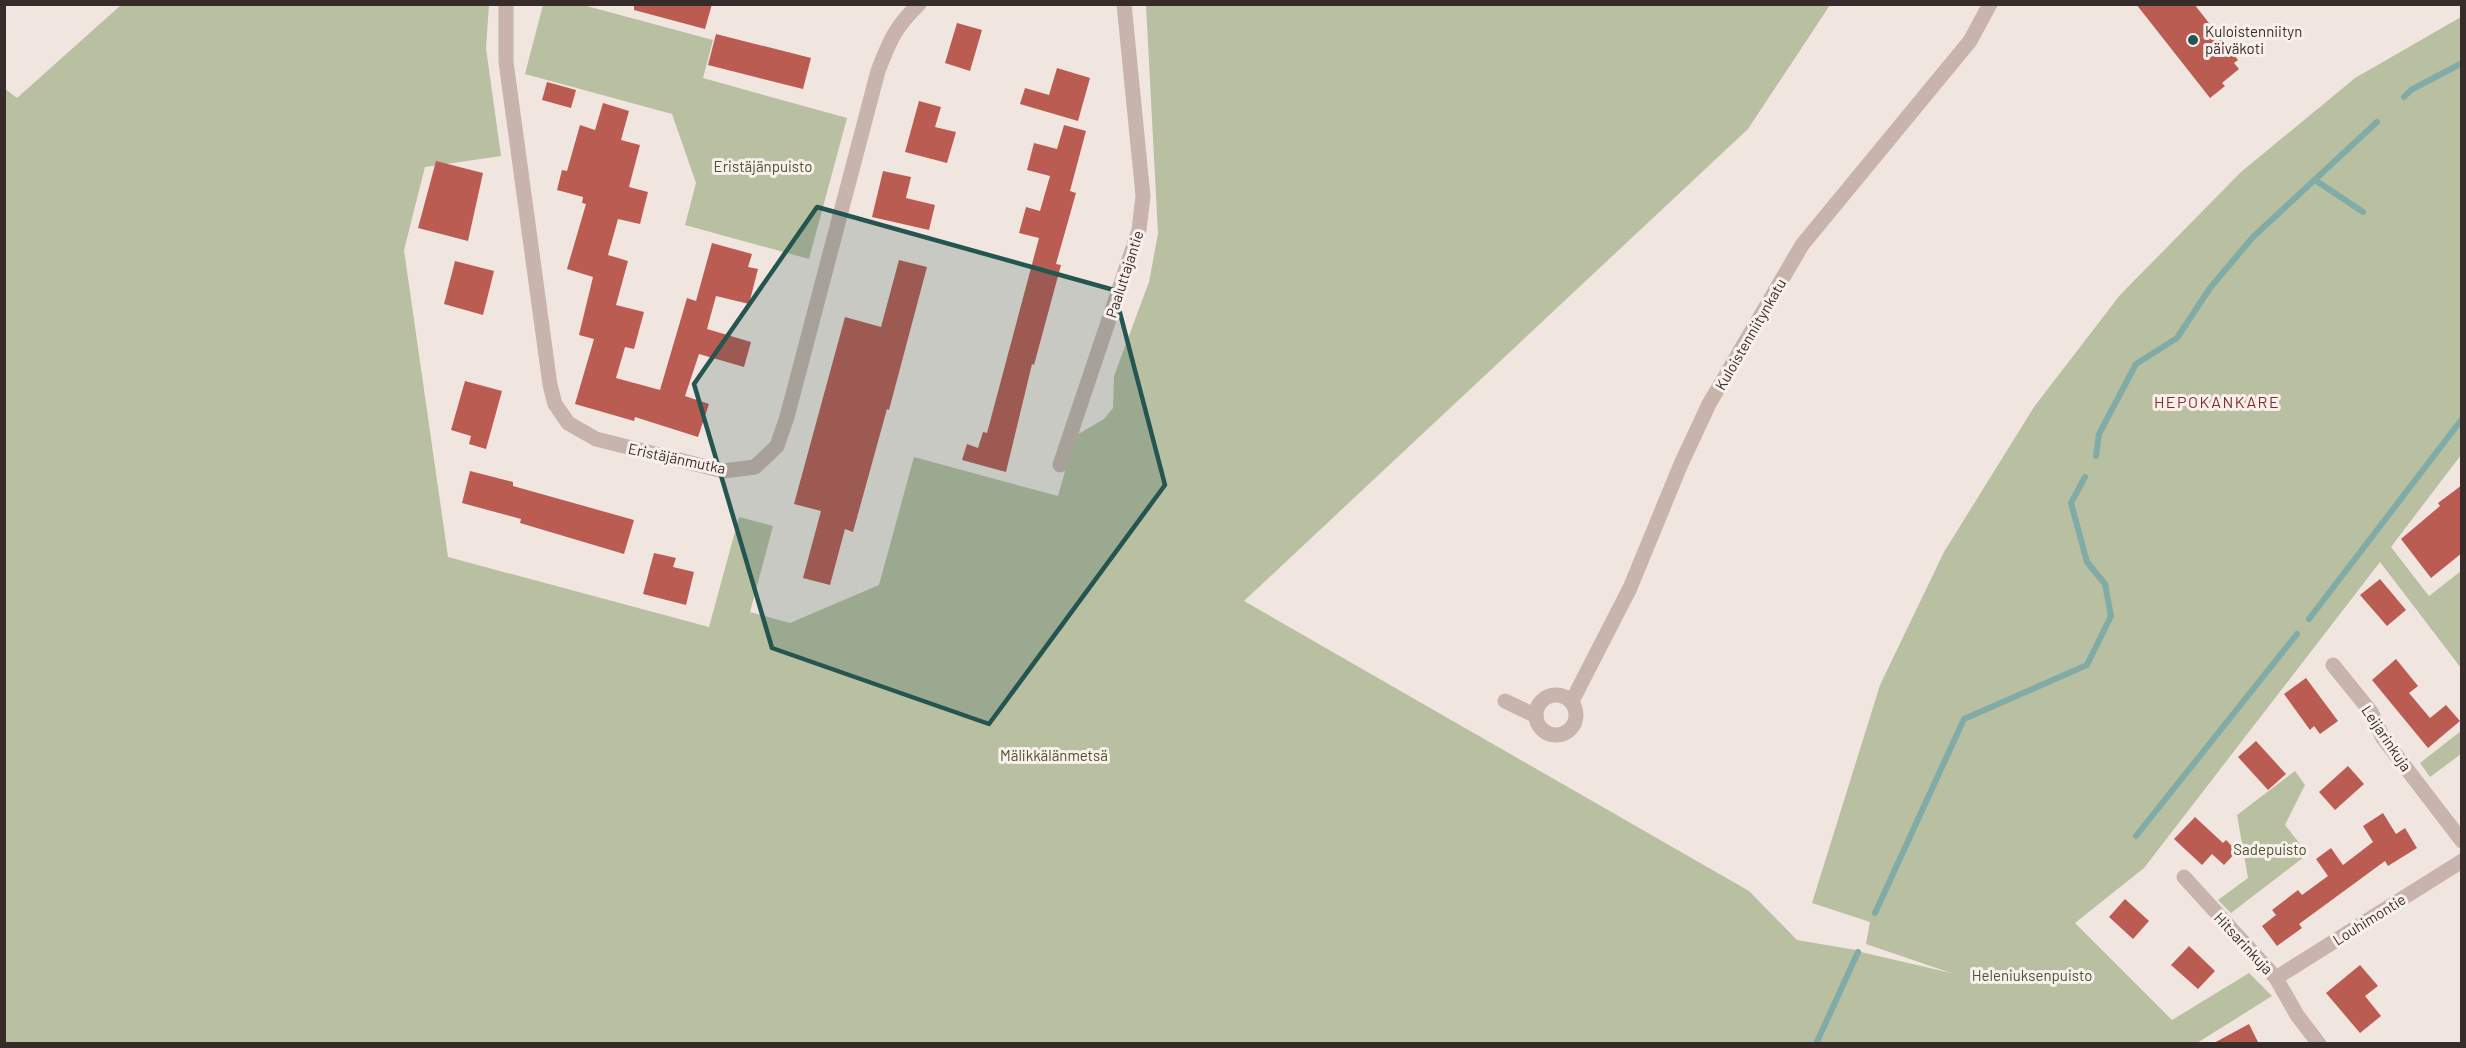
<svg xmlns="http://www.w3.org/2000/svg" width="2466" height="1048" font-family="Barlow,sans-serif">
<rect width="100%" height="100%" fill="#f1e6df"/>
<g fill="#b9bfa1">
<path d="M 121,5 L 489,5 L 486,48 L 501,156 L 425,167 L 404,250 L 448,557 L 709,627 L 739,517 L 773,526 L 750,612 L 790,623 L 879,585 L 914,457 L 1058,496 L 1075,436 L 1104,419 L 1113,408 L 1114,376 L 1149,282 L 1158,234 L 1146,5 L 1830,5 L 1748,129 L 1244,601 L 1749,891 L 1797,940 L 1856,950 L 1816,1044 L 5,1043 L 4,88 L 17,98 Z"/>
<path d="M 543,5 L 583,5 L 713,40 L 703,78 L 847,118 L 809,259 L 685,225 L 696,183 L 672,114 L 525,74 Z"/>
<path d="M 2461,17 L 2461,455 L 2391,547 L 2429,596 L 2461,571 L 2461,668 L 2380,562 L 2144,868 L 2075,923 L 2172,1020 L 2249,973 L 2272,996 L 2197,1043 L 1817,1043 L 1861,952 L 1951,973 L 1866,944 L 1870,922 L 1812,903 L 1880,685 L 1944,552 L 2034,407 L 2120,295 L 2241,172 L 2355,78 Z"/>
<path d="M 2461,731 L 2461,754 L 2430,777 L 2420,763 Z"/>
<path d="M 2295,771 L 2305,785 L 2285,825 L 2308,854 L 2231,913 L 2218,900 L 2248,878 L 2237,815 Z"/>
</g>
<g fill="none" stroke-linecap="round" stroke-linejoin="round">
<g stroke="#81aba6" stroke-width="6">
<path d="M 2404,97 L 2411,90 L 2462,63"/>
<path d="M 2315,180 L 2363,212"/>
<path d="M 2096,456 L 2099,434 L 2136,364 L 2177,338 L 2210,288 L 2253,237 L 2377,122"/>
<path d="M 2309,619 L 2462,419"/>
<path d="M 2136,836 L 2297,634"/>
<path d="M 1875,913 L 1964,719 L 2087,665 L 2111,616 L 2105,584 L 2087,562 L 2071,503 L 2085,477"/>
<path d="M 1816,1044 L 1858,952"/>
</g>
</g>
<g fill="#bb5c53">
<path d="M 634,4 L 712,4 L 705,29 L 634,10 Z"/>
<path d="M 2136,4 L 2194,4 L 2238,60 L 2234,63 L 2239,69 L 2222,83 L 2225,86 L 2210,98 Z"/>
<path d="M 957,23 L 982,30 L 970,71 L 945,63 Z"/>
<path d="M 716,34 L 811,58 L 803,89 L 708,65 Z"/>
<path d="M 1057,68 L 1090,78 L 1078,121 L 1020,104 L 1025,88 L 1049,95 Z"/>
<path d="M 547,82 L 576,90 L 571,108 L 542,100 Z"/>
<path d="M 919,101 L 941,107 L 935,127 L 956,132 L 947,163 L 905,152 Z"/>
<path d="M 603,103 L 629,111 L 621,140 L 640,145 L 629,187 L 648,192 L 640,224 L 618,219 L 608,255 L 628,261 L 616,305 L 644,312 L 634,349 L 625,347 L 616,378 L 660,390 L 687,298 L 696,301 L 712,243 L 752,254 L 748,267 L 758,269 L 749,304 L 716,296 L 707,329 L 751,342 L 744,367 L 699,354 L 685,396 L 709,404 L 698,437 L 635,417 L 634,421 L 575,404 L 594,339 L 579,335 L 593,277 L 567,269 L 586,204 L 582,203 L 583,197 L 557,190 L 562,170 L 567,171 L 580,125 L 595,130 Z"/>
<path d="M 1064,125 L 1086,131 L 1070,191 L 1076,193 L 1056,264 L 1061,265 L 1034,365 L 1032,364 L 1006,472 L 962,460 L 967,444 L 978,448 L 983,432 L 987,433 L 1039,238 L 1019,233 L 1026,207 L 1040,211 L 1050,176 L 1027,170 L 1034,143 L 1057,149 Z"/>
<path d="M 436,161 L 483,173 L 468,241 L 418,228 Z"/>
<path d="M 883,171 L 911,177 L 906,198 L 935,205 L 929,230 L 872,217 Z"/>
<path d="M 899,260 L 927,267 L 889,410 L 887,409 L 853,532 L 845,529 L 830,585 L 803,578 L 821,511 L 794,504 L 845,317 L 881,327 Z"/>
<path d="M 455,261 L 494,271 L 483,315 L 444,304 Z"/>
<path d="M 465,381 L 502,391 L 486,449 L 469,444 L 471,436 L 451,430 Z"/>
<path d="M 470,471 L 513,482 L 513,486 L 634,520 L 624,554 L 520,523 L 521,519 L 462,503 Z"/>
<path d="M 2462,485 L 2462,553 L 2431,578 L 2401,539 L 2440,506 L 2438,503 Z"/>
<path d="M 654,553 L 676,558 L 673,567 L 694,572 L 686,605 L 643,594 Z"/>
<path d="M 2380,579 L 2406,610 L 2387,626 L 2360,595 Z"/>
<path d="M 2396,659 L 2418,686 L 2409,693 L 2430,718 L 2446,705 L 2460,721 L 2428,748 L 2372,680 Z"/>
<path d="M 2306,678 L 2338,721 L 2320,734 L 2314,726 L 2310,730 L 2284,694 Z"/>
<path d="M 2256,741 L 2286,774 L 2268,790 L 2238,757 Z"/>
<path d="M 2348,766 L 2364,784 L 2335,810 L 2319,792 Z"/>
<path d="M 2383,813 L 2396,834 L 2405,828 L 2417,848 L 2388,866 L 2385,861 L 2299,924 L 2302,928 L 2277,946 L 2262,926 L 2276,915 L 2272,910 L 2298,890 L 2302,895 L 2328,876 L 2316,859 L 2331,848 L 2343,865 L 2373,842 L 2363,826 Z"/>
<path d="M 2195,817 L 2223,843 L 2226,840 L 2237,851 L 2224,865 L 2212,854 L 2202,865 L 2174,839 Z"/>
<path d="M 2125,899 L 2149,921 L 2133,939 L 2109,917 Z"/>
<path d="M 2189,946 L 2215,971 L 2198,989 L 2171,965 Z"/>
<path d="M 2360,965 L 2378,986 L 2365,996 L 2381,1016 L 2360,1033 L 2326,993 Z"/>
<path d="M 2249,1024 L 2259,1044 L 2212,1044 Z"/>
</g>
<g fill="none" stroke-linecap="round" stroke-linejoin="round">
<g stroke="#c8b4ac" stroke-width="15">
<path d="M 506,4 L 506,62 L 550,385 L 555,404 L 568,423 L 596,439 L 723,471 L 755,467 L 777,446 L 787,417 L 878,71 C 890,40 895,27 919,4"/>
<path d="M 1060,465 L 1139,230 L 1143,196 L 1124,4"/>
<path d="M 2333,665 L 2371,712 L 2383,738 L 2462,841"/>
<circle cx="1556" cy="715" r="20"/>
<path d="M 1505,701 L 1536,716"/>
<path d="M 1572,701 L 1630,588 L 1681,464 L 1709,404 L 1802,245 L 1970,41 L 1990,4"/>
<path d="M 2184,877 L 2276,978 L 2297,1015 L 2319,1044"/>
<path d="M 2276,978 L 2462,861"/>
</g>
</g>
<path fill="#245550" fill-opacity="0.2" stroke="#245550" stroke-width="4.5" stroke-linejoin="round" d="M 817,207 L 1114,290 L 1165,485 L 989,724 L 772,648 L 694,384 Z"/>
<circle fill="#245550" stroke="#f9f0ec" stroke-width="2" cx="2193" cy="40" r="6"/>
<g text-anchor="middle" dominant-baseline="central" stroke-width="6" stroke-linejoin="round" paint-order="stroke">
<g font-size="15" fill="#372c2a" stroke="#f9f0ec" text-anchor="start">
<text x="2205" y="31">Kuloistenniityn<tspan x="2205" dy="17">päiväkoti</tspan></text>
</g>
<g font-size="15" fill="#4c5330" stroke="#f9f0ec">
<text x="763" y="166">Eristäjänpuisto</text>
<text x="1054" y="755">Mälikkälänmetsä</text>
<text x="2270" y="849">Sadepuisto</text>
<text x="2032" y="975">Heleniuksenpuisto</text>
</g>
<g font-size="15" fill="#372c2a" stroke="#f9f0ec">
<text transform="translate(1124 274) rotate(-72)">Paaluttajantie</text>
<text transform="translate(1750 334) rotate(-60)">Kuloistenniitynkatu</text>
<text transform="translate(677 458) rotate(12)">Eristäjänmutka</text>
<text transform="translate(2387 738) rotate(56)">Leijarinkuja</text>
<text transform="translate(2369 919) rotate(-32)">Louhimontie</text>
<text transform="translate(2244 943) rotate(47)">Hitsarinkuja</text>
</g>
<g font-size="16" letter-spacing="1.5" fill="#7e312b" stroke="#f9f0ec">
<text x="2217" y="401">HEPOKANKARE</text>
</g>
</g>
<rect width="2466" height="1048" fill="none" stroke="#372c2a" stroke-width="12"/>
</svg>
